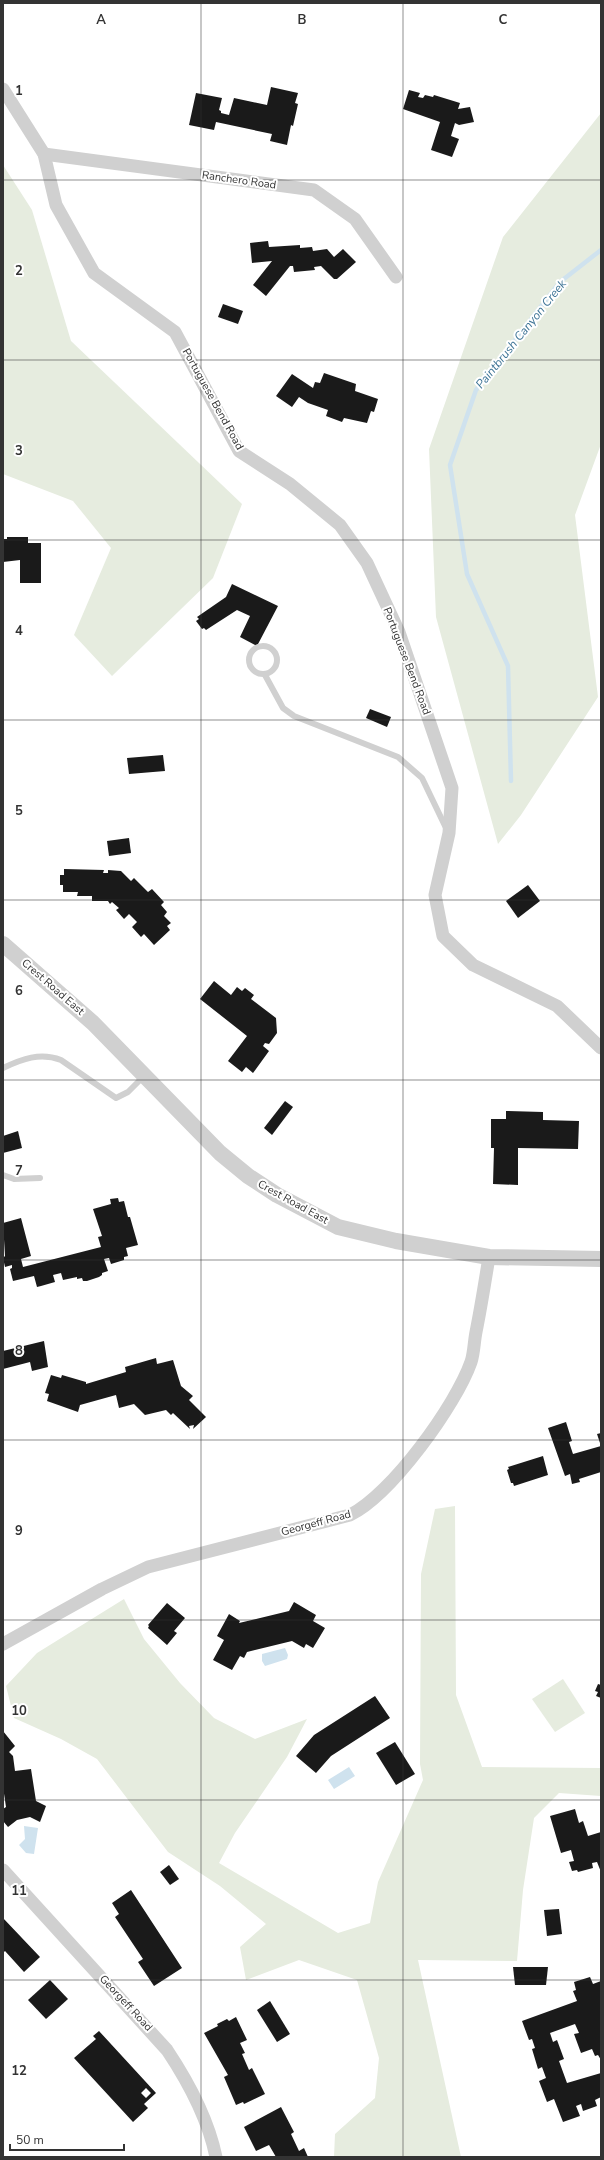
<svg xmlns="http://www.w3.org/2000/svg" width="604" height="2160" font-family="'Nunito Sans',sans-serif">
<rect width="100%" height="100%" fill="#fff"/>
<g fill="#e6ecdf">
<path d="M 601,113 L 601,444 L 575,515 L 598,697 L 521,815 L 498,844 L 436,617 L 429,449 L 503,237 Z"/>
<path d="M 3,165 L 32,210 L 71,341 L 242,504 L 213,578 L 112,676 L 74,635 L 111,548 L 73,501 L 3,474 Z"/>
<path d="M 455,1506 L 456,1695 L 482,1767 L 601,1768 L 601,1796 L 559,1793 L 534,1818 L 523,1890 L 517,1961 L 418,1960 L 461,2157 L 334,2157 L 335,2134 L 375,2098 L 379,2058 L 357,1980 L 299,1960 L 246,1980 L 240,1947 L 266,1924 L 220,1886 L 168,1852 L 97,1759 L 61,1739 L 14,1718 L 6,1686 L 37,1653 L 124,1599 L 144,1639 L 180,1683 L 214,1718 L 255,1739 L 307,1719 L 287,1757 L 235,1833 L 219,1863 L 338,1933 L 370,1923 L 378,1882 L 423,1780 L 420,1764 L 421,1574 L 435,1509 Z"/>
<path d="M 563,1679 L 585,1713 L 555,1732 L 532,1699 Z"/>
</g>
<g fill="#cfe2ee">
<path d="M 285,1648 L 288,1655 L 287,1659 L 265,1666 L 262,1661 L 262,1654 Z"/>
<path d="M 349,1767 L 355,1776 L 334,1789 L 328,1780 Z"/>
<path d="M 24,1826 L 38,1828 L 34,1854 L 26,1853 L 19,1845 L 25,1839 Z"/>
</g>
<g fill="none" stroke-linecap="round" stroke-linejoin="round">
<path stroke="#cfe2ee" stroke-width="4.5" d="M 511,781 L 508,666 L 467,574 L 450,465 L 476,390 L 560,282 L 601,250"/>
</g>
<g fill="#1a1a1a" fill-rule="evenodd">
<path d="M 271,87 L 298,93 L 295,103 L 298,104 L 293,126 L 291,125 L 287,145 L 270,141 L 272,134 L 216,122 L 214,130 L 189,125 L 196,93 L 222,98 L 219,110 L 221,111 L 221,113 L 229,115 L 234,98 L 267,105 Z"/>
<path d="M 409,90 L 420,93 L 418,97 L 423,98 L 425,95 L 433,97 L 434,95 L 460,103 L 458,109 L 470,107 L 474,122 L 459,125 L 455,123 L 451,136 L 459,139 L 452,157 L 431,150 L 440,122 L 403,109 Z"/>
<path d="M 268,241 L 269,247 L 300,245 L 300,248 L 312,247 L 313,251 L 327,249 L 334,257 L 343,249 L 356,262 L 337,279 L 334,279 L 321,266 L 314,267 L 315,270 L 294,272 L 293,266 L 290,266 L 266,296 L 253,285 L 272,261 L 252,263 L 250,243 Z"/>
<path d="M 223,304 L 243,311 L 238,324 L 218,317 Z"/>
<path d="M 324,373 L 356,384 L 355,391 L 378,399 L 374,412 L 371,411 L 367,423 L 344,418 L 342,422 L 326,416 L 328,410 L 308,403 L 299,397 L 292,407 L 276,396 L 292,374 L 313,388 L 315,382 L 320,383 Z"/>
<path d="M 7,537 L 28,537 L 28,543 L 41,543 L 41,583 L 20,583 L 20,560 L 3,562 L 3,539 L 7,539 Z"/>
<path d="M 232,584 L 278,606 L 257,646 L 240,637 L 250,616 L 237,610 L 206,630 L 204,628 L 202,629 L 196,621 L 199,619 L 197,617 L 226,597 Z"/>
<path d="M 370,709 L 391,717 L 387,727 L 366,718 Z"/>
<path d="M 163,755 L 165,771 L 129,774 L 127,758 Z"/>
<path d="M 129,838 L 131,853 L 109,856 L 107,841 Z"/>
<path d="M 64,869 L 104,870 L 103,873 L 108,873 L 108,870 L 121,871 L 131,881 L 134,878 L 148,892 L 152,889 L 164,902 L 161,905 L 167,912 L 164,916 L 171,923 L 167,926 L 170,930 L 154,945 L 144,934 L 141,937 L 132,927 L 137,922 L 129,914 L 124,919 L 116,910 L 119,908 L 112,902 L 110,904 L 108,901 L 92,901 L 92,896 L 77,896 L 78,892 L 63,892 L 63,885 L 60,885 L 60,875 L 64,875 Z"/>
<path d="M 528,885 L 540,901 L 518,918 L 506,901 Z"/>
<path d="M 214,981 L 231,995 L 237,987 L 242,991 L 245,988 L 254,995 L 251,999 L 276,1018 L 277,1033 L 269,1044 L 265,1043 L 263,1046 L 269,1051 L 253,1073 L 246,1067 L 242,1072 L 228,1061 L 247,1036 L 200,999 Z"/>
<path d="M 285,1101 L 293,1107 L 272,1135 L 264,1128 Z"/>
<path d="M 506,1111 L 543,1112 L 543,1120 L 579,1121 L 578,1149 L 518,1148 L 518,1185 L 493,1184 L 494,1148 L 491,1148 L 491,1119 L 506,1119 Z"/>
<path d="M 18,1131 L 22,1148 L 3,1153 L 3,1136 Z"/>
<path d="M 118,1198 L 119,1202 L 124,1201 L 128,1217 L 130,1217 L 138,1245 L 126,1248 L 128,1256 L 124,1257 L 124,1260 L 111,1264 L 109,1258 L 104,1259 L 108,1271 L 102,1273 L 102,1275 L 99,1277 L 87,1281 L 83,1281 L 82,1278 L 77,1279 L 77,1277 L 63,1280 L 61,1273 L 53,1275 L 55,1282 L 41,1286 L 37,1287 L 34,1276 L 13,1281 L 10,1269 L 12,1268 L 12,1265 L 5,1267 L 3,1258 L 5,1256 L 3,1223 L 21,1218 L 31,1256 L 21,1259 L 23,1267 L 101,1247 L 98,1237 L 102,1236 L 93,1209 L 111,1204 L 110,1199 Z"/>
<path d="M 44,1341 L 48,1367 L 32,1371 L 30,1362 L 3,1369 L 3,1351 Z"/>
<path d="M 156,1358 L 157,1364 L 173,1360 L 181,1386 L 193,1396 L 189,1400 L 206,1417 L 193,1429 L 194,1425 L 189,1426 L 190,1429 L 173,1413 L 171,1415 L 166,1410 L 145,1415 L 134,1404 L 119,1408 L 116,1395 L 80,1405 L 78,1412 L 47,1401 L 49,1394 L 45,1393 L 51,1375 L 61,1378 L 62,1375 L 86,1382 L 86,1384 L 126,1372 L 125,1367 Z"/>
<path d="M 566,1422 L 572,1441 L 569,1442 L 573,1454 L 601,1446 L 597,1434 L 601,1433 L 601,1472 L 579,1479 L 580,1482 L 572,1484 L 570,1474 L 565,1476 L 548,1428 Z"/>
<path d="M 543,1456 L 548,1475 L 514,1486 L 513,1483 L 511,1483 L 507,1470 L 509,1469 L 508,1467 Z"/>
<path d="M 294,1602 L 316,1615 L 313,1621 L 325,1628 L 313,1648 L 306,1644 L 304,1648 L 292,1641 L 247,1652 L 244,1658 L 240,1656 L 232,1670 L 213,1660 L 224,1640 L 217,1636 L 229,1614 L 240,1621 L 239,1623 L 289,1611 Z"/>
<path d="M 167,1603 L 185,1618 L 174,1631 L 177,1633 L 167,1645 L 148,1628 L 149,1626 L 148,1625 Z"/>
<path d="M 598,1684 L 601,1685 L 601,1698 L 596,1696 L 598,1692 L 595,1691 Z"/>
<path d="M 375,1696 L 390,1718 L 331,1756 L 316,1773 L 296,1756 L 314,1735 Z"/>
<path d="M 3,1731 L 15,1746 L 9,1752 L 13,1756 L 15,1771 L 31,1769 L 36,1801 L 46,1806 L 40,1822 L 30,1817 L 17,1820 L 8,1827 L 3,1821 L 3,1809 L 6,1807 L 3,1787 Z"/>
<path d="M 395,1742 L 415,1774 L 396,1785 L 376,1753 Z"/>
<path d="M 575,1809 L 579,1823 L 583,1821 L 588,1836 L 601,1832 L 601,1872 L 597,1862 L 592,1863 L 593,1868 L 578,1872 L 577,1870 L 572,1871 L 569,1862 L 574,1861 L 571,1850 L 561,1853 L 550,1816 Z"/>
<path d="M 169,1865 L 179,1879 L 170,1885 L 160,1872 Z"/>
<path d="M 131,1890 L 182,1968 L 154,1986 L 138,1962 L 143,1959 L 115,1917 L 119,1914 L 112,1903 Z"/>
<path d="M 559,1909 L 562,1934 L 547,1936 L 544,1910 Z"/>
<path d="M 3,1918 L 40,1957 L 24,1972 L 5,1951 L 3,1953 Z"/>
<path d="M 513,1967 L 548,1967 L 546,1985 L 515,1985 Z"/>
<path d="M 590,1977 L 593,1984 L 601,1981 L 601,2060 L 598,2055 L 595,2056 L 592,2049 L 581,2053 L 574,2034 L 579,2033 L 575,2024 L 550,2033 L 553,2042 L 557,2040 L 564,2059 L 559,2061 L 567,2083 L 601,2073 L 601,2097 L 595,2100 L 597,2106 L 583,2111 L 581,2104 L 576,2106 L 580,2116 L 563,2122 L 554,2099 L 547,2102 L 539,2081 L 546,2078 L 542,2067 L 538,2069 L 532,2049 L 535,2048 L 532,2039 L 529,2040 L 522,2021 L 577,2001 L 573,1991 L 576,1990 L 574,1982 Z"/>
<path d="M 50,1980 L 68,1999 L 46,2019 L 28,2000 Z"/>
<path d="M 270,2001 L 290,2034 L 277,2042 L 257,2010 Z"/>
<path d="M 236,2017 L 247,2040 L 240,2043 L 245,2053 L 242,2054 L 249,2070 L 252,2068 L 265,2094 L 244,2104 L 243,2102 L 236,2105 L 224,2077 L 228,2075 L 204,2033 L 218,2026 L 217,2024 L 227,2019 L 229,2021 Z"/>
<path d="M 99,2031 L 156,2093 L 144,2104 L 148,2108 L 133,2122 L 74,2058 L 96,2039 L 93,2036 ZM 146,2088 L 151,2093 L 146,2098 L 141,2093 Z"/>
<path d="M 281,2107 L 294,2132 L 291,2134 L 299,2151 L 304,2148 L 308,2157 L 276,2157 L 269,2145 L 256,2151 L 244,2127 Z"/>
</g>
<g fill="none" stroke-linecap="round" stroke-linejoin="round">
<g stroke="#d0d0d0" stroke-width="6">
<circle cx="263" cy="660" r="14"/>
<path d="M 265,675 L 283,708 L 294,716 L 398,757 L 422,778 L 446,828"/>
<path d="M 3,1068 C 22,1059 40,1052 61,1060 L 116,1098 L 128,1092 L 144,1076"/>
<path d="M 3,1175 L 14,1179 L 40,1178"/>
</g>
<g stroke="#d0d0d0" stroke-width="13">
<path d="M 3,89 L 44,154 L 56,205 L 94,273 L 175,332 L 239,451 L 290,484 L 340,525 L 367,563 L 399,632 L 452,788 L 449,833 L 435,895 L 443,936 L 473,965 L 557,1006 L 601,1048"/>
<path d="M 44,154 L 314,190 L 355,219 L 396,277"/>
<path d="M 3,1644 L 102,1589 L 148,1567 L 350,1515 C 391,1495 456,1405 471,1362 C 474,1353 474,1342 476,1332 C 481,1307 485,1282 489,1257"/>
<path d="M 3,1870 L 167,2050 C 189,2083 208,2118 216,2157"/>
</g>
<path stroke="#d0d0d0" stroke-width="16" d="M 3,944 L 93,1023 L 220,1153 L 248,1176 L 277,1195 L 338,1227 L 396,1241 L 489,1257 L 601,1259"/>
</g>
<path fill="none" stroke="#333" stroke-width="1" stroke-opacity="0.55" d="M 201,3 L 201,2157M 403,3 L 403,2157M 3,180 L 601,180M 3,360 L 601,360M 3,540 L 601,540M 3,720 L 601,720M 3,900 L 601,900M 3,1080 L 601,1080M 3,1260 L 601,1260M 3,1440 L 601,1440M 3,1620 L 601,1620M 3,1800 L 601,1800M 3,1980 L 601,1980"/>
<g text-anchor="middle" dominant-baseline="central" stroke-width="4" stroke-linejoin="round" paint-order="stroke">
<g font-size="11" fill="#333" stroke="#fff">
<text transform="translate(239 180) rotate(8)">Ranchero Road</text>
<text transform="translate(213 399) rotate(61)">Portuguese Bend Road</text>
<text transform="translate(407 661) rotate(69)">Portuguese Bend Road</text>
<text transform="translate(53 987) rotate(41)">Crest Road East</text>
<text transform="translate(293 1202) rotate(29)">Crest Road East</text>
<text transform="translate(316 1523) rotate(-15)">Georgeff Road</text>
<text transform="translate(126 2003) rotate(47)">Georgeff Road</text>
</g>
<g font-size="12" font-style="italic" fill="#3f7597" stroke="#fff">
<text transform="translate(521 334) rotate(-51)">Paintbrush Canyon Creek</text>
</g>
</g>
<g font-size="13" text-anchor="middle" font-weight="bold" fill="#333" stroke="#fff" stroke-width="4" stroke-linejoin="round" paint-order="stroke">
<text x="101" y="24">A</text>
<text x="302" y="24">B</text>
<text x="503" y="24">C</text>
<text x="19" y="95">1</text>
<text x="19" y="275">2</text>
<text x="19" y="455">3</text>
<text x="19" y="635">4</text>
<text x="19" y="815">5</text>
<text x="19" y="995">6</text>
<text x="19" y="1175">7</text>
<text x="19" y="1355">8</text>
<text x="19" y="1535">9</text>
<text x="19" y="1715">10</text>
<text x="19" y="1895">11</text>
<text x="19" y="2075">12</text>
</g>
<rect width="604" height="2160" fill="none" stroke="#333333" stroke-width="8"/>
<path d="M10 2144v6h114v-6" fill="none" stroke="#333333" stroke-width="2"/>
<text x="16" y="2144" font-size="12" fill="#333333" stroke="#ffffff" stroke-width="3" paint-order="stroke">50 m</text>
</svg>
